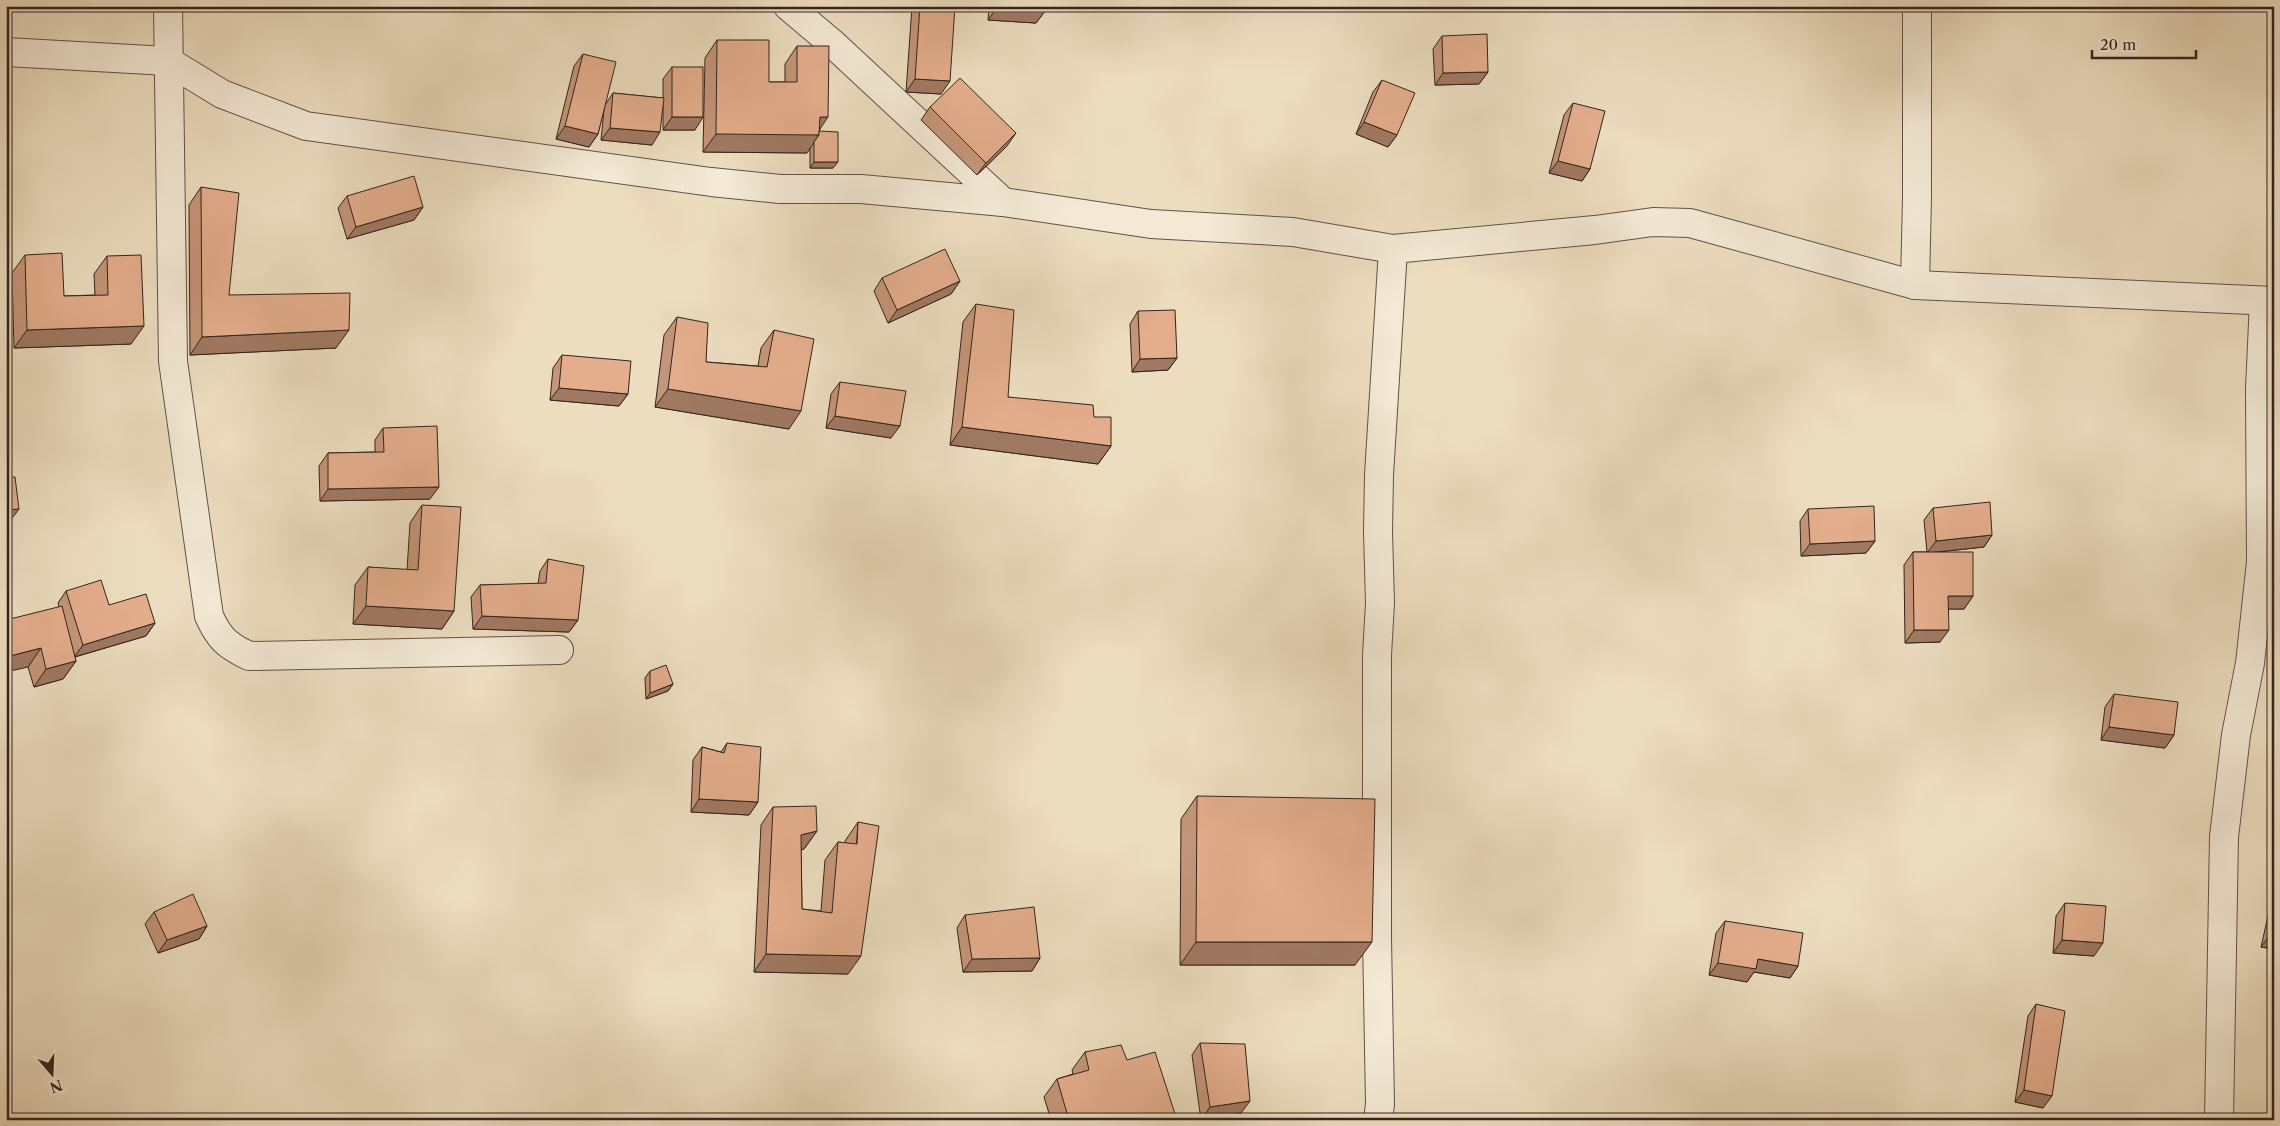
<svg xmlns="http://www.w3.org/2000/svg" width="2280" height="1126" font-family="'Libre Caslon Text',serif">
<rect width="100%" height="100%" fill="#ecddbf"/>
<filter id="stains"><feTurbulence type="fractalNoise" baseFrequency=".004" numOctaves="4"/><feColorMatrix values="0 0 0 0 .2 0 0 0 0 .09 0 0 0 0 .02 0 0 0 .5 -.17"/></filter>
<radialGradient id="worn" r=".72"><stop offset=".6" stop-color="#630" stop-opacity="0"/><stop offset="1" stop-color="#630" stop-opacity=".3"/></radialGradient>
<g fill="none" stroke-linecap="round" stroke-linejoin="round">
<g stroke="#615246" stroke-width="30">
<g id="minor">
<path d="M 168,6 L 173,361 L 209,616 C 219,638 226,645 249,656 L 559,650"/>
<path d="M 788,6 L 833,44 L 1003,202"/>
<path d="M 6,52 L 168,61 L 222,94 L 306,126 L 711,182 L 780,189 L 861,189 L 1003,202 L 1151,224 L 1293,232 L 1393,249 L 1595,230 L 1653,222 L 1690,223 L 1915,285 L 2274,301"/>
<path d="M 1915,285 L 1917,197 L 1917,6"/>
<path d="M 1378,1120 L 1380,1104 L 1377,938 L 1377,655 L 1380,603 L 1378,532 L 1379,475 L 1393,249"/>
<path d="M 2219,1120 L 2224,837 L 2236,735 L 2250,663 L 2261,562 L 2260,389 L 2264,301"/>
</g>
</g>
<use href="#minor" stroke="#f3e9d5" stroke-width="28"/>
</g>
<g fill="#c49578" stroke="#33241d">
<path d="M 912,6 L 955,6 L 941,94 L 906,92 Z"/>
<path d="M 989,6 L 1045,6 L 1045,11 L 1036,23 L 988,20 Z"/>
<path d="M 1442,36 L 1488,72 L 1479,84 L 1435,85 L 1433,49 Z"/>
<path d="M 717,40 L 769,82 L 785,82 L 785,64 L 797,46 L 820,129 L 819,131 L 833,168 L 810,168 L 810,148 L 807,153 L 703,152 L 705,58 Z"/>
<path d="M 583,54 L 605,105 L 613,93 L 663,98 L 663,79 L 672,67 L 695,130 L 663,130 L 663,106 L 652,145 L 601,140 L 604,109 L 598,134 L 589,147 L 556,139 L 574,66 Z"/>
<path d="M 1382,80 L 1397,135 L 1388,147 L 1356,134 L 1373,92 Z"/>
<path d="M 1573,103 L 1590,169 L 1582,181 L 1549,173 L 1564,115 Z"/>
<path d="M 930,107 L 1007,146 L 977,175 L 921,120 Z"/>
<path d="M 201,187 L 229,295 L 336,348 L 190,355 L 189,205 Z"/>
<path d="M 347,196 L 423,207 L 414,220 L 347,239 L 338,208 Z"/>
<path d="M 25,255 L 64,296 L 95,295 L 94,274 L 107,256 L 131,344 L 14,348 L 12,273 Z"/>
<path d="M 882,278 L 960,281 L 951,294 L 888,323 L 874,291 Z"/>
<path d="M 976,304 L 1008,397 L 1094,417 L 1111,446 L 1098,464 L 950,445 L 963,322 Z"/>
<path d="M 1138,311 L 1177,358 L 1168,370 L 1132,372 L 1130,324 Z"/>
<path d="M 677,317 L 706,362 L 758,366 L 761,348 L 774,330 L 789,429 L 655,407 L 664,335 Z"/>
<path d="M 562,355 L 628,394 L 619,406 L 550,400 L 553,368 Z"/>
<path d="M 840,382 L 891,438 L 826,428 L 831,394 Z"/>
<path d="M 383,428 L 430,499 L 320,501 L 319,466 L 328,453 L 375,452 L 375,440 Z"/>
<path d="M 422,505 L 454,611 L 442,629 L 353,624 L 355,585 L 368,567 L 407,570 L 410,523 Z"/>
<path d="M 1933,508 L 1992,535 L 1984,547 L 1939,552 L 1973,596 L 1964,609 L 1949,609 L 1940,642 L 1905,643 L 1904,565 L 1913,552 L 1927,552 L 1924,520 Z"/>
<path d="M 1808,509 L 1875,541 L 1866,553 L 1801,556 L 1800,521 Z"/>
<path d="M 548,559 L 578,620 L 569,632 L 473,629 L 471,597 L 480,585 L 538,584 L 540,571 Z"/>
<path d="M 66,591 L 109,605 L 155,623 L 146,636 L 75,657 L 76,661 L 63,679 L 34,687 L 28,667 L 59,607 L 58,603 Z"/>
<path d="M 650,671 L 673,684 L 668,691 L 646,699 L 645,678 Z"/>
<path d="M 2114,694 L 2174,735 L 2165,748 L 2101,740 L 2105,707 Z"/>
<path d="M 727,743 L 758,802 L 749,815 L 691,812 L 693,760 L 702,747 L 721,752 Z"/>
<path d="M 1197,796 L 1355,965 L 1180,965 L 1181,819 Z"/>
<path d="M 773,807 L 817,831 L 804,849 L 801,850 L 802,909 L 821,911 L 825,860 L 838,842 L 845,843 L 845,841 L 858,822 L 848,974 L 754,972 L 761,825 Z"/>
<path d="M 2065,903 L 2094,956 L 2053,953 L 2056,916 Z"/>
<path d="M 2274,908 L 2274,949 L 2261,947 L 2268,916 Z"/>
<path d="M 154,912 L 207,926 L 199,939 L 158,953 L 145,924 Z"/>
<path d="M 965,915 L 1040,958 L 1032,971 L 963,972 L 957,928 Z"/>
<path d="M 1725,921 L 1798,966 L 1790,978 L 1754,972 L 1747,982 L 1709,975 L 1716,933 Z"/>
<path d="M 2036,1004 L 2043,1108 L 2015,1102 L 2028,1016 Z"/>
<path d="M 1200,1043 L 1241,1113 L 1201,1120 L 1192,1055 Z"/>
<path d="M 1085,1052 L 1127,1060 L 1176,1117 L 1174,1120 L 1051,1120 L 1044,1097 L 1057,1079 L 1073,1074 L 1072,1070 Z"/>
</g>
<g fill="#a07962" stroke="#33241d">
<path d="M 997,8 L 1045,11 L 1036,23 L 988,20 Z"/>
<path d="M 1488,72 L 1479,84 L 1435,85 L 1443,73 Z"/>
<path d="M 915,79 L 950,81 L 941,94 L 906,92 Z"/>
<path d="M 672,117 L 703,117 L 695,130 L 663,130 Z"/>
<path d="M 820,117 L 828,117 L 816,135 L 819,135 L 807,153 L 703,152 L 716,134 Z"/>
<path d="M 1364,122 L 1397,135 L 1388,147 L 1356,134 Z"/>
<path d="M 565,126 L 598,134 L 589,147 L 556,139 Z"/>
<path d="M 610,128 L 660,132 L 652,145 L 601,140 Z"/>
<path d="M 1016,133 L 1007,146 L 977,175 L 986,163 Z"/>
<path d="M 1558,161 L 1590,169 L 1582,181 L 1549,173 Z"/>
<path d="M 814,162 L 838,162 L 833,168 L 810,168 Z"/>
<path d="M 423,207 L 414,220 L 347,239 L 356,227 Z"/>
<path d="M 960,281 L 951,294 L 888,323 L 897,310 Z"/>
<path d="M 144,326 L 131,344 L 14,348 L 27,330 Z"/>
<path d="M 349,330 L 336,348 L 190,355 L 202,337 Z"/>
<path d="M 1177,358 L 1168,370 L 1132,372 L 1140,359 Z"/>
<path d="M 559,388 L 628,394 L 619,406 L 550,400 Z"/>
<path d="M 668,389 L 801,411 L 789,429 L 655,407 Z"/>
<path d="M 835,416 L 900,426 L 891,438 L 826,428 Z"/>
<path d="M 962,427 L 1111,446 L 1098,464 L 950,445 Z"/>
<path d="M 439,487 L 430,499 L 320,501 L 328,489 Z"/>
<path d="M 19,509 L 10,521 L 6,522 L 6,510 Z"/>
<path d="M 1992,535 L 1984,547 L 1927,553 L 1936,541 Z"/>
<path d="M 1875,541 L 1866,553 L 1801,556 L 1810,544 Z"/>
<path d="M 1948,596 L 1973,596 L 1964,609 L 1940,609 Z"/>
<path d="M 366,606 L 454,611 L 442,629 L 353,624 Z"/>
<path d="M 482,616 L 578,620 L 569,632 L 473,629 Z"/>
<path d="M 155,623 L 146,636 L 74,657 L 83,645 Z"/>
<path d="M 1914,630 L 1949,630 L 1940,642 L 1905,643 Z"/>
<path d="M 41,648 L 28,667 L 6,672 L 6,657 Z"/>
<path d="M 76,661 L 63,679 L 34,687 L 46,669 Z"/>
<path d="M 673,684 L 668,691 L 646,699 L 650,693 Z"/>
<path d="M 2109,727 L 2174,735 L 2165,748 L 2101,740 Z"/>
<path d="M 699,799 L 758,802 L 749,815 L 691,812 Z"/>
<path d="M 817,831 L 804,849 L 789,853 L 801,835 Z"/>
<path d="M 207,926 L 199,939 L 158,953 L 167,940 Z"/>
<path d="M 2270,935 L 2274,935 L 2274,949 L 2261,947 Z"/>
<path d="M 2062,940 L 2103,943 L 2094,956 L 2053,953 Z"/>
<path d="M 1196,942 L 1372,942 L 1355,965 L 1180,965 Z"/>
<path d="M 766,954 L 861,956 L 848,974 L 754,972 Z"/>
<path d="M 1040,958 L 1032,971 L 963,972 L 972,959 Z"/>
<path d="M 1758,959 L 1798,966 L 1790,978 L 1754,972 L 1747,982 L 1709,975 L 1718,963 Z"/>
<path d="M 2024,1090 L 2052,1096 L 2043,1108 L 2015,1102 Z"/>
<path d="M 1250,1101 L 1241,1113 L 1201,1120 L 1210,1107 Z"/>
</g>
<g fill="#e4ad8c" stroke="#33241d">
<path d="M 920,6 L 955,6 L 950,81 L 915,79 Z"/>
<path d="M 997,6 L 1045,6 L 1045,11 L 997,8 Z"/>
<path d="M 1487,34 L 1488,72 L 1443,73 L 1442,36 Z"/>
<path d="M 717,40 L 769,40 L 769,82 L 797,82 L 797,46 L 829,46 L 828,117 L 820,117 L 819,135 L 716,134 Z"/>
<path d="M 583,54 L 616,62 L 598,134 L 565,126 Z"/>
<rect x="672" y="67" width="31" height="50"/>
<path d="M 960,78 L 1016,133 L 986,163 L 930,107 Z"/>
<path d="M 1382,80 L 1415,93 L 1397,135 L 1364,122 Z"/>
<path d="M 613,93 L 664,98 L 660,132 L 610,128 Z"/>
<path d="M 1573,103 L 1605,111 L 1590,169 L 1558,161 Z"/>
<path d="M 819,131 L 838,132 L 838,162 L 814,162 L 814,142 L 819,135 Z"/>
<path d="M 414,176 L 423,207 L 356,227 L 347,196 Z"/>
<path d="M 201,187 L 239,193 L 229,295 L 350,293 L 349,330 L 202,337 Z"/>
<path d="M 945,249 L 960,281 L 897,310 L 882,278 Z"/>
<path d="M 62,253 L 64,296 L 108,295 L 107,256 L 141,255 L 144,326 L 27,330 L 25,255 Z"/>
<path d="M 976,304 L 1014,310 L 1008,397 L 1093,405 L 1094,417 L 1111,417 L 1111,446 L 962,427 Z"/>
<path d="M 1175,310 L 1177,358 L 1140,359 L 1138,311 Z"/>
<path d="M 677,317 L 708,323 L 706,362 L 767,367 L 774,330 L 814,339 L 801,411 L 668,389 Z"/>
<path d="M 562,355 L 631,361 L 628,394 L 559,388 Z"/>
<path d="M 840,382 L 906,391 L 900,426 L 835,416 Z"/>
<path d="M 437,426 L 439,487 L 328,489 L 328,453 L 384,452 L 383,428 Z"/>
<path d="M 15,477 L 19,509 L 6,510 L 6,478 Z"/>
<path d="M 1990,502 L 1992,535 L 1936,541 L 1933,508 Z"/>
<path d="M 422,505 L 461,507 L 454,611 L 366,606 L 368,567 L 418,570 Z"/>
<path d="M 1874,506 L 1875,541 L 1810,544 L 1808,509 Z"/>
<path d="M 1913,552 L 1973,552 L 1973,596 L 1948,596 L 1949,630 L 1914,630 Z"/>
<path d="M 548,559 L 584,566 L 578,620 L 482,616 L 480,585 L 546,583 Z"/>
<path d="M 101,580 L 109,605 L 146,594 L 155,623 L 83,645 L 66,591 Z"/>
<path d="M 62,606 L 76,661 L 46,669 L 41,648 L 6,657 L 6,620 Z"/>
<path d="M 666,665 L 673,684 L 650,693 L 650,671 Z"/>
<path d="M 2114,694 L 2178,702 L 2174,735 L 2109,727 Z"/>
<path d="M 727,743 L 761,747 L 758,802 L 699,799 L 702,747 L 724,753 Z"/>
<path d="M 1197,796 L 1375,799 L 1372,942 L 1196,942 Z"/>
<path d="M 816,806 L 817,831 L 801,835 L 802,909 L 832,913 L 838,842 L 857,844 L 858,822 L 879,826 L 861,956 L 766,954 L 773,807 Z"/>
<path d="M 193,894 L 207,926 L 167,940 L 154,912 Z"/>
<path d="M 2065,903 L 2106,906 L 2103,943 L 2062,940 Z"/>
<path d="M 1034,907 L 1040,958 L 972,959 L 965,915 Z"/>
<path d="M 2274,918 L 2274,935 L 2270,935 Z"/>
<path d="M 1725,921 L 1803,933 L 1798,966 L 1758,959 L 1756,969 L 1718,963 Z"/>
<path d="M 2036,1004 L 2065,1011 L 2052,1096 L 2024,1090 Z"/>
<path d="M 1200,1043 L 1245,1044 L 1250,1101 L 1210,1107 Z"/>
<path d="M 1121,1045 L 1127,1060 L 1155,1052 L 1176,1117 L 1167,1120 L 1069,1120 L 1057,1079 L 1089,1070 L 1085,1052 Z"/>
</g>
<rect width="2280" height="1126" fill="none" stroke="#ecddbf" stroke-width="25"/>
<rect x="8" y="8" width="2265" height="1111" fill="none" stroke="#33241d" stroke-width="2.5"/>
<rect x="12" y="12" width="2255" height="1101" fill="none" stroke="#33241d"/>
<g transform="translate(52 1074) rotate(161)" stroke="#f3e9d5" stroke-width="4" paint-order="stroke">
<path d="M0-4L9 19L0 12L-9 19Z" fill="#33241d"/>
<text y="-8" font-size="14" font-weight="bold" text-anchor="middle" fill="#33241d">N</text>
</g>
<path d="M2092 50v8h104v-8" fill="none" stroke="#33241d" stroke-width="2.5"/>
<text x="2100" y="50" font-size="15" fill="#33241d" stroke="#f3e9d5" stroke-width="4" paint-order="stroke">20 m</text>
<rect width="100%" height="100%" filter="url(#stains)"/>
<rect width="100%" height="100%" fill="url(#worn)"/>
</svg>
